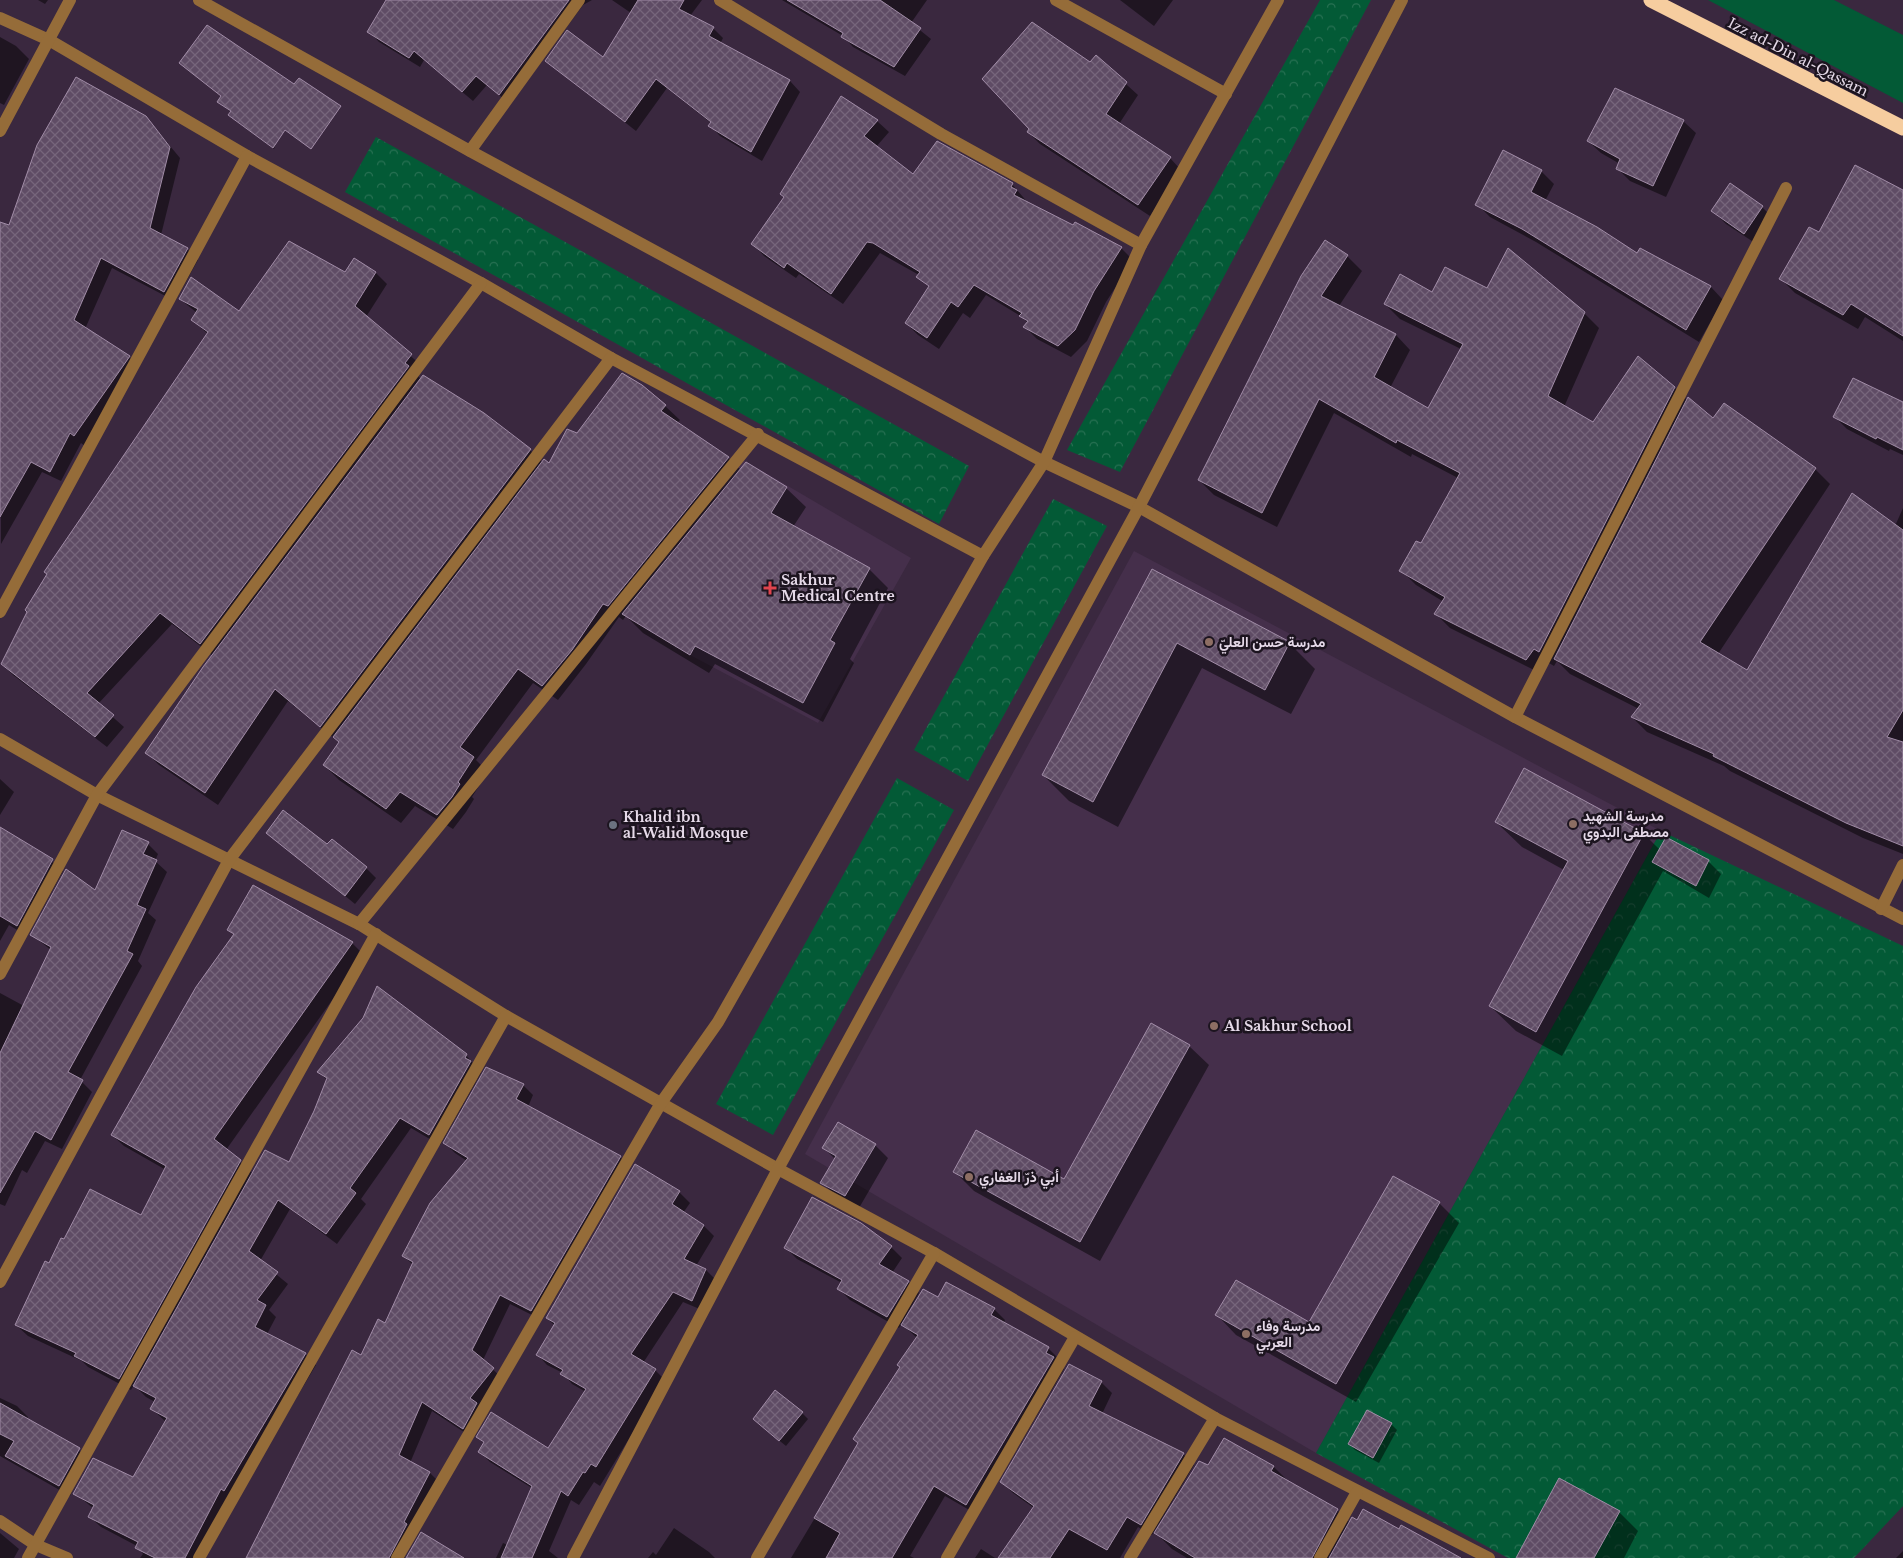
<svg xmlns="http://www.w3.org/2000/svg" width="1903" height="1558" font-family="'Libre Baskerville',Vazirmatn,serif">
<defs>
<pattern id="park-crowns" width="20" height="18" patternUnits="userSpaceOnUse" patternTransform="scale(1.25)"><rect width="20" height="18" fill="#035a36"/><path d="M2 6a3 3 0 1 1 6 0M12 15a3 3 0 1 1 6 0" fill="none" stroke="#287153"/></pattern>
<pattern id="building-cross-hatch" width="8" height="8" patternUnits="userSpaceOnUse" patternTransform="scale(1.25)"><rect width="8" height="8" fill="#5f4c65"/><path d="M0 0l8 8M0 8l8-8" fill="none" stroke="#76657b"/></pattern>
</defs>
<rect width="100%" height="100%" fill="#3a283f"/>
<g fill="#452f4b">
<path d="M 740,458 L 911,558 L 818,723 L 690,655 L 628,618 L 669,550 L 686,544 Z"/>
<path d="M 1134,551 L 1661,831 L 1316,1453 L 805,1154 Z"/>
</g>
<path fill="#035a36" d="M 1708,0 L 1834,0 L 1903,35 L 1903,103 Z"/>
<g fill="url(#park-crowns)">
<path d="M 1320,0 L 1371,0 L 1120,472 L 1067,450 Z"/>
<path d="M 376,137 L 969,466 L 939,524 L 345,192 Z"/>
<path d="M 1053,499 L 1107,526 L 968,781 L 914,750 Z"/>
<path d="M 897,778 L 954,810 L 773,1135 L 716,1104 Z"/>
<path d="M 1661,831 L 1903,946 L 1903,1506 L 1854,1558 L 1508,1558 L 1316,1453 Z"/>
</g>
<g fill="#0007">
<path d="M 38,0 L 48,0 L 45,4 Z"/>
<path d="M 388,0 L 592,0 L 583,5 L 510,104 L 487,85 L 473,101 L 424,60 L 420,67 L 379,42 L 369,31 Z"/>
<path d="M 612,0 L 702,0 L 690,16 L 713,28 L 723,38 L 720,44 L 790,81 L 800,92 L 762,161 L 720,136 L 710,125 L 711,123 L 667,88 L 636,131 L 547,61 L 603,59 L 631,13 Z"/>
<path d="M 782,0 L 927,0 L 911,23 L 931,39 L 905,76 L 853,47 L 843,36 Z"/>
<path d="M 1120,0 L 1173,0 L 1154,26 Z"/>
<path d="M 0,37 L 16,46 L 29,59 L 4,105 L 0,103 Z"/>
<path d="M 1096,57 L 1138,95 L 1119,124 L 1170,158 L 1181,170 L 1150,216 L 1040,144 L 1028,132 Z"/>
<path d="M 297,89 L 274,149 L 236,121 L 230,115 L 231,112 L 219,101 Z"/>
<path d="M 146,117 L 180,158 L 161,235 L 187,249 L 198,260 L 175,301 L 112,268 L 85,329 L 129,357 L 139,367 L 85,446 L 81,443 L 61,481 L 42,472 L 1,544 L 0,225 L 10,227 Z"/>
<path d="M 877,121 L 889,132 L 876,147 L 914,176 L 1012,184 L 1028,203 L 1073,227 L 1121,248 L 1133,260 L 1106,302 L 1087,341 L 1071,357 L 1037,339 L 1025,327 L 1028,323 L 1022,317 L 986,295 L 970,318 L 963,313 L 939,349 L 918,335 L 906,323 L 930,288 L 919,275 L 880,253 L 843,304 L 799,274 L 796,278 L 764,256 L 753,244 Z"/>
<path d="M 1683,121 L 1696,133 L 1666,197 L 1630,181 L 1618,169 L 1620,164 L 1601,153 L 1588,141 Z"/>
<path d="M 1541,171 L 1554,184 L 1545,201 L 1637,255 L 1640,250 L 1711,287 L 1723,300 L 1699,342 L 1536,242 L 1490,217 L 1477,204 Z"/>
<path d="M 1903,192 L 1903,341 L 1865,317 L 1858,329 L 1795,293 L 1781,279 L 1819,234 Z"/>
<path d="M 1762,207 L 1775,220 L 1758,245 L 1726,224 L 1713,211 Z"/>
<path d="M 1326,241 L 1347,256 L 1362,271 L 1339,306 L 1396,335 L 1410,350 L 1390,388 L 1428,410 L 1461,349 L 1400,319 L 1385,304 L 1433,293 L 1487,290 L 1584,313 L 1599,328 L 1564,407 L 1593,424 L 1674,387 L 1688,401 L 1713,420 L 1815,469 L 1830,484 L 1718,654 L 1748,671 L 1895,526 L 1903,508 L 1903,854 L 1863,838 L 1730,771 L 1724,766 L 1647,732 L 1632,717 L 1639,709 L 1570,674 L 1557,661 L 1554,666 L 1549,663 L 1542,674 L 1450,628 L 1435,613 L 1444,602 L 1416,585 L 1401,570 L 1421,545 L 1458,478 L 1412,454 L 1411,457 L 1334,413 L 1277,527 L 1214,495 L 1199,480 Z"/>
<path d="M 354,259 L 376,273 L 387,284 L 366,317 L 422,366 L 416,374 L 421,379 L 483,414 L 530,450 L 543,463 L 550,465 L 577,435 L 665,406 L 680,420 L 677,423 L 728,458 L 741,470 L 786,488 L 806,507 L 793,527 L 869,569 L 888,588 L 850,659 L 854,663 L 823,722 L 715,664 L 709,673 L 643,633 L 626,616 L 623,620 L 619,617 L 586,664 L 558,700 L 533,683 L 476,760 L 488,772 L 472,797 L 474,799 L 466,812 L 453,829 L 415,806 L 401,823 L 339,780 L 324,765 L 340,743 L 288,701 L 218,805 L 159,765 L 147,753 L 213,656 L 172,624 L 98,704 L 124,727 L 107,747 L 13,675 L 2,664 L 208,334 L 192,320 L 197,313 L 180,299 L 239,313 L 345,274 Z"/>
<path d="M 1868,385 L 1903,403 L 1903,455 L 1890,449 L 1889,451 L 1847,429 L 1834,416 Z"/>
<path d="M 1152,571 L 1289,643 L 1315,669 L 1291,714 L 1202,668 L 1118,827 L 1069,801 L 1043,775 Z"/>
<path d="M 1525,770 L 1644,834 L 1660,850 L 1708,861 L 1721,874 L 1709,898 L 1663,871 L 1562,1056 L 1516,1031 L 1490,1006 L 1564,870 L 1522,847 L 1496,822 Z"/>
<path d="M 0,779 L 14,792 L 0,815 Z"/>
<path d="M 0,829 L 37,849 L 63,871 L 27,936 L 9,925 L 0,941 Z"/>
<path d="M 267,832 L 327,846 L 366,868 L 376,878 L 355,904 Z"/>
<path d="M 148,844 L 158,854 L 155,861 L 167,872 L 148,913 L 156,920 L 138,961 L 142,966 L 80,1080 L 92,1092 L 62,1149 L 45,1141 L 27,1173 L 22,1170 L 5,1206 L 0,1204 L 0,993 L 24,1006 L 51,950 L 32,935 L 95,892 Z"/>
<path d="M 229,930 L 352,943 L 364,955 L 226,1150 L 253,1174 L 289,1163 L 315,1111 L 328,1081 L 319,1072 L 364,1019 L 378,988 L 466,1055 L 481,1073 L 440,1145 L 411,1128 L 361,1199 L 366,1204 L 337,1244 L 290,1209 L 260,1261 L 288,1284 L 269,1310 L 276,1317 L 267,1334 L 305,1354 L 316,1365 L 201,1558 L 140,1558 L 143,1554 L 137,1546 L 101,1527 L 90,1517 L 94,1509 L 75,1493 L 133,1479 L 166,1422 L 152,1409 L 155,1402 L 146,1397 L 134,1385 L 131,1390 L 88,1367 L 82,1361 L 28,1336 L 16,1325 L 65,1241 L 141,1217 L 166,1170 L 124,1146 L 112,1135 L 234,935 Z"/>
<path d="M 1189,1046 L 1209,1065 L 1100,1261 L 974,1191 L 955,1172 L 1064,1181 Z"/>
<path d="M 523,1085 L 533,1095 L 528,1107 L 620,1157 L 630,1168 L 542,1320 L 510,1304 L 483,1360 L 503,1379 L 473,1438 L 432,1411 L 410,1463 L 430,1473 L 440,1483 L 404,1558 L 247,1558 L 361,1357 L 386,1324 L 413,1265 L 404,1256 L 467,1161 L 455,1153 L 445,1143 Z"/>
<path d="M 875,1145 L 888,1158 L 859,1208 L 835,1195 L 822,1182 L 835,1159 L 824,1148 Z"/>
<path d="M 635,1166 L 679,1192 L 690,1203 L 683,1213 L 704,1226 L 714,1236 L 696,1266 L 706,1270 L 716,1280 L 702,1310 L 683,1302 L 643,1363 L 655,1370 L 665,1380 L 600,1486 L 594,1482 L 579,1505 L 571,1500 L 549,1551 L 558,1558 L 496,1558 L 503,1543 L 508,1545 L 532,1488 L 490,1462 L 480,1452 L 485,1444 L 478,1437 L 548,1450 L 586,1392 L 572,1384 L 563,1373 L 547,1365 L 537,1354 L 554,1325 L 547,1318 Z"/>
<path d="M 1439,1203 L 1459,1223 L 1356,1402 L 1236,1335 L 1217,1315 L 1310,1324 Z"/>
<path d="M 891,1247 L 902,1258 L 892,1273 L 908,1282 L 919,1293 L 899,1328 L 850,1300 L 839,1289 L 842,1283 L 797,1259 L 786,1248 Z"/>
<path d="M 938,1299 L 994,1309 L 1005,1320 L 1003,1324 L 1048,1348 L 1059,1359 L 1057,1362 L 1064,1369 L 978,1515 L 945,1496 L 910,1556 L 914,1558 L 791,1558 L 859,1444 L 917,1338 L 903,1325 Z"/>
<path d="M 1101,1382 L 1112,1393 L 1102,1414 L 1183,1454 L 1194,1465 L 1152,1535 L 1138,1527 L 1120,1558 L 1000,1558 L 1034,1508 L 1013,1493 L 1002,1482 Z"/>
<path d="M 0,1398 L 17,1406 L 28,1417 L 26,1420 L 76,1447 L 86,1458 L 70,1496 L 0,1456 Z"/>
<path d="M 802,1413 L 808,1419 L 786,1446 L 760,1425 Z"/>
<path d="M 1391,1424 L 1397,1430 L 1379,1463 L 1355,1450 L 1349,1444 Z"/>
<path d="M 1209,1467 L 1274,1467 L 1289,1482 L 1337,1510 L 1350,1523 L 1400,1531 L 1458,1558 L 1187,1558 L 1172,1549 L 1156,1533 Z"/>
<path d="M 1619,1512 L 1638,1531 L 1624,1558 L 1536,1558 Z"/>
<path d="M 674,1528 L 709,1552 L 715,1558 L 648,1558 L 653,1552 L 656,1555 Z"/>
<path d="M 0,1533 L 19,1549 L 14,1558 L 0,1558 Z"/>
<path d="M 981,1549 L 995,1558 L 975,1558 Z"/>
<path d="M 1903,1551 L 1903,1558 L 1896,1558 Z"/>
</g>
<g fill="url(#building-cross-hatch)" stroke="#a18ca7">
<path d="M 386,0 L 569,0 L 499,95 L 476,76 L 462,92 L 414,51 L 409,58 L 367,32 Z"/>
<path d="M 638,0 L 684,0 L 679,9 L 714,27 L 709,36 L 790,80 L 751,152 L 708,126 L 711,122 L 656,79 L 625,122 L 545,61 L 567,30 L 603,57 Z"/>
<path d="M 787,0 L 880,0 L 921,28 L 894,67 L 841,37 L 843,33 Z"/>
<path d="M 1032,22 L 1090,62 L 1096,55 L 1127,82 L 1106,114 L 1171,157 L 1138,205 L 1027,132 L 1029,129 L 982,79 Z"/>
<path d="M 207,25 L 294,84 L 299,78 L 341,106 L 311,149 L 285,130 L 273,148 L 228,115 L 231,111 L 217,102 L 221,96 L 179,63 Z"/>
<path d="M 76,77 L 146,116 L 170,147 L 150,228 L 188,248 L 164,292 L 101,258 L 74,320 L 130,356 L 74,436 L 70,433 L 50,472 L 31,462 L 0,517 L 0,222 L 9,225 L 37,145 Z"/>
<path d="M 1615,88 L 1684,120 L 1653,186 L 1616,169 L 1620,159 L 1587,141 Z"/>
<path d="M 841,96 L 878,120 L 864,136 L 913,174 L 937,141 L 1013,183 L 1011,187 L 1017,190 L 1014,195 L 1073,225 L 1075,222 L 1122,247 L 1094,291 L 1075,330 L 1058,346 L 1023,327 L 1028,321 L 1019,316 L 1022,313 L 974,285 L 958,307 L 951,302 L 927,338 L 905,323 L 929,286 L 916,277 L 920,272 L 873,243 L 867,242 L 831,294 L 787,263 L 784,268 L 751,244 L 784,197 L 780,194 Z"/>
<path d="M 1503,150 L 1542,170 L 1531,192 L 1597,227 L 1637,253 L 1640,248 L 1711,286 L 1686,330 L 1522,229 L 1475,205 Z"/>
<path d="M 1855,165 L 1903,190 L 1903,336 L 1851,304 L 1843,315 L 1779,279 L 1809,227 L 1819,232 Z"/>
<path d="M 1730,183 L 1763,206 L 1744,234 L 1711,211 Z"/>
<path d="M 1325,240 L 1348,255 L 1321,296 L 1396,334 L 1374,377 L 1428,408 L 1463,344 L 1384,304 L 1400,274 L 1432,292 L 1445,267 L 1487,288 L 1508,248 L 1585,312 L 1548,396 L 1593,422 L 1638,356 L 1675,387 L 1539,652 L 1534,649 L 1526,660 L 1434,614 L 1445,597 L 1399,571 L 1416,541 L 1421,543 L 1460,473 L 1397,440 L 1396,443 L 1319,399 L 1262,513 L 1198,480 L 1301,276 Z"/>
<path d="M 289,241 L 345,272 L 354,258 L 376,272 L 355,306 L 412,354 L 405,363 L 409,366 L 200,644 L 160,613 L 87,693 L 114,715 L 95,737 L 1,664 L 27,612 L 25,610 L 47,574 L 44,572 L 208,332 L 191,320 L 198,309 L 179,299 L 191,277 L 239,311 Z"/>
<path d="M 622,373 L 642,385 L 666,405 L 661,411 L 729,457 L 608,606 L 603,604 L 572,650 L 542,686 L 518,669 L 460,747 L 474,757 L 458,782 L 460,784 L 452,797 L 437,815 L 400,792 L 386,809 L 323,765 L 339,742 L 333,737 L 544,459 L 549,463 L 567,429 L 577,433 Z"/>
<path d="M 423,375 L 484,413 L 531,449 L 320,727 L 275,689 L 205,793 L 145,753 L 203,667 Z"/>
<path d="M 1853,378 L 1903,402 L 1903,450 L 1877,437 L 1876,439 L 1833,417 Z"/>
<path d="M 1688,397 L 1713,418 L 1724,403 L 1816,468 L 1700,642 L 1747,670 L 1852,493 L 1903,530 L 1903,710 L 1887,737 L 1903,742 L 1903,846 L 1846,823 L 1713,756 L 1714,754 L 1631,717 L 1641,704 L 1554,659 Z"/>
<path d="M 746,462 L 787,487 L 771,513 L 870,568 L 830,640 L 835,643 L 803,703 L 695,646 L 690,655 L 622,614 Z"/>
<path d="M 1152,569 L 1290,642 L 1265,690 L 1177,643 L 1093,802 L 1042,775 Z"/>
<path d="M 1524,768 L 1644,833 L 1536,1032 L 1489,1006 L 1568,861 L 1495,822 Z"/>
<path d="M 283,810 L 327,844 L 332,839 L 367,867 L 345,896 L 266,833 Z"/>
<path d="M 0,827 L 53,859 L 17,926 L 0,916 Z"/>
<path d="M 122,830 L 149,842 L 143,854 L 157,860 L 137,905 L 146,909 L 127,951 L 133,954 L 68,1072 L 83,1080 L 51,1140 L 35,1131 L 0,1193 L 0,1053 L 51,947 L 30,935 L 66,869 L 95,890 Z"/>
<path d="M 1666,837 L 1709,860 L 1696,886 L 1652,862 Z"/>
<path d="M 253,885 L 353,942 L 214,1139 L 241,1160 L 119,1379 L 74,1356 L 76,1353 L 15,1325 L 45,1261 L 49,1263 L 61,1238 L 64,1239 L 90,1189 L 141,1215 L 166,1166 L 111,1135 L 196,987 L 234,934 L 227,930 Z"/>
<path d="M 377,986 L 467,1054 L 465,1058 L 471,1061 L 429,1135 L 400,1118 L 350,1188 L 356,1193 L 326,1234 L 278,1200 L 249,1251 L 278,1272 L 257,1300 L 266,1305 L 255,1327 L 306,1353 L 224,1491 L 221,1489 L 185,1558 L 155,1558 L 135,1548 L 138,1542 L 88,1517 L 94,1505 L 73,1494 L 93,1458 L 133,1477 L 167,1418 L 150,1409 L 156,1398 L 133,1386 L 265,1150 L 289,1162 L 314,1111 L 327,1078 L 317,1072 L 363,1018 Z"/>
<path d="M 1151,1023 L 1190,1045 L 1080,1242 L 953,1172 L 976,1130 L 1064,1179 Z"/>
<path d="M 486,1067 L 524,1084 L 516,1099 L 621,1156 L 531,1311 L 500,1295 L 472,1350 L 494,1368 L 470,1398 L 477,1403 L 463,1429 L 422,1402 L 399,1455 L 430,1472 L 404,1522 L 407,1524 L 389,1558 L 246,1558 L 352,1350 L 361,1355 L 378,1319 L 385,1323 L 413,1262 L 402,1256 L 430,1203 L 468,1158 L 443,1143 Z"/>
<path d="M 838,1122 L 876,1144 L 845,1196 L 820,1183 L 836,1156 L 822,1148 Z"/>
<path d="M 635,1164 L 680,1191 L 672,1204 L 704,1225 L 684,1259 L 706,1269 L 692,1301 L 673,1292 L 631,1354 L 656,1369 L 596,1467 L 591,1464 L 585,1473 L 583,1472 L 568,1496 L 561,1491 L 532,1558 L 501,1558 L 532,1486 L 478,1452 L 484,1442 L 476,1437 L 491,1412 L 548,1448 L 586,1389 L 560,1374 L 563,1370 L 536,1355 L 555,1323 L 546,1318 Z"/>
<path d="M 1393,1176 L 1440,1202 L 1336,1384 L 1215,1315 L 1236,1280 L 1309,1322 Z"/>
<path d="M 812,1197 L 861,1223 L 892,1246 L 879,1264 L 909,1281 L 887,1317 L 837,1289 L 842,1280 L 784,1248 Z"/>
<path d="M 946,1282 L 995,1308 L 991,1315 L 1049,1347 L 1046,1353 L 1054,1357 L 966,1505 L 934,1486 L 892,1558 L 826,1558 L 840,1533 L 814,1518 L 858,1443 L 853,1439 L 900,1367 L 897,1365 L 918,1335 L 901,1325 L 923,1289 L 938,1297 Z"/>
<path d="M 1069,1364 L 1102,1381 L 1089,1406 L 1184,1453 L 1141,1525 L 1127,1517 L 1107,1550 L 1069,1529 L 1050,1558 L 998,1558 L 1034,1506 L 1000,1482 Z"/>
<path d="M 775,1390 L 803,1412 L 779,1441 L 753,1419 Z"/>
<path d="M 0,1403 L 80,1448 L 59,1486 L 5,1456 L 14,1441 L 0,1434 Z"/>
<path d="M 1367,1410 L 1392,1423 L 1373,1458 L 1348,1444 Z"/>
<path d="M 1224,1438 L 1274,1466 L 1271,1471 L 1338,1509 L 1312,1558 L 1195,1558 L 1154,1533 L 1199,1461 L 1208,1465 Z"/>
<path d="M 1559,1478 L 1620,1511 L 1594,1558 L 1516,1558 Z"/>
<path d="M 1363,1509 L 1399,1529 L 1401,1525 L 1461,1558 L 1329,1558 L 1352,1517 L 1357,1520 Z"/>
<path d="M 421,1532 L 464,1558 L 406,1558 Z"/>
</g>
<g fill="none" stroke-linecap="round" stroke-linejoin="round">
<g stroke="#956c39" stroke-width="12">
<path d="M 199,0 L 470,151 L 1044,462 L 1139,507 L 1515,717 L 1903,919"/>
<path d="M 720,0 L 941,134 L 1141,245"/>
<path d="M 1056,0 L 1226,94"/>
<path d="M 0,18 L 49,40 L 247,156 L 481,283 L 611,358 L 983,556"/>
<path d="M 0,131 L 70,0"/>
<path d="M 470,151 L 579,0"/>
<path d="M 0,612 L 247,156"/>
<path d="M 1515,717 L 1786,188"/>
<path d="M 0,739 L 97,795 L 359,924 L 506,1016 L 778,1169 L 934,1253 L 1215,1418 L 1489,1558"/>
<path d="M 1881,909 L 1903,865"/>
<path d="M 359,924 L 758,434"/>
<path d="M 0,974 L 97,795 L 481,283"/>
<path d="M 0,1282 L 229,860 L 611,358"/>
<path d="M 0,1521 L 36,1545 L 67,1558"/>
<path d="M 28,1558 L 376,934"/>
<path d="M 199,1558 L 506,1016"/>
<path d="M 397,1558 L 661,1103 L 718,1022 L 983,556 L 1044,462 L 1141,245 L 1278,0"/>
<path d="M 573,1558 L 778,1169 L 1139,507 L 1402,0"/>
<path d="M 757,1558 L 934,1253"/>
<path d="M 947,1558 L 1075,1337"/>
<path d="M 1130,1558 L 1215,1418"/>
<path d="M 1320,1558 L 1357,1492"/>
</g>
<path stroke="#f6cd9f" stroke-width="15" d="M 1651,0 L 1903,128"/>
</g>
<path fill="#e0444e" stroke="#1c141f" stroke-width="2" d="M767.5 580.5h5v5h5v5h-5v5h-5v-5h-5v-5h5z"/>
<g fill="#8d6e63" stroke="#1c141f" stroke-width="2">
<circle cx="1209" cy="642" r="5"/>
<circle cx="1573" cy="824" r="5"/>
<circle cx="1214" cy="1026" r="5"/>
<circle cx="969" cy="1177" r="5"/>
<circle cx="1246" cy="1334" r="5"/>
</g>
<circle fill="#6b7280" stroke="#1c141f" stroke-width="2" cx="613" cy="825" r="5"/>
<g text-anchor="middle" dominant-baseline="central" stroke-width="5" stroke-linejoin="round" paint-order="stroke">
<g font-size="14" fill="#e6dae9" stroke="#1c141f">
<text transform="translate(1798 57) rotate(27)">Izz ad-Din al-Qassam</text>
</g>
<g font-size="14" font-weight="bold" fill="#e6dae9" stroke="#1c141f" text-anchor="start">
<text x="781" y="580">Sakhur<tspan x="781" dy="16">Medical Centre</tspan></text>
<text x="1219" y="642">مدرسة حسن العليّ</text>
<text x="1583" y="816">مدرسة الشهيد<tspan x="1583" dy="16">مصطفى البدوي</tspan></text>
<text x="623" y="817">Khalid ibn<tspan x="623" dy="16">al-Walid Mosque</tspan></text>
<text x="1224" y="1026">Al Sakhur School</text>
<text x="979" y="1177">أبي ذرّ الغفاري</text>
<text x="1256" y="1326">مدرسة وفاء<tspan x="1256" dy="16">العربي</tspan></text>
</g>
</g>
</svg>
